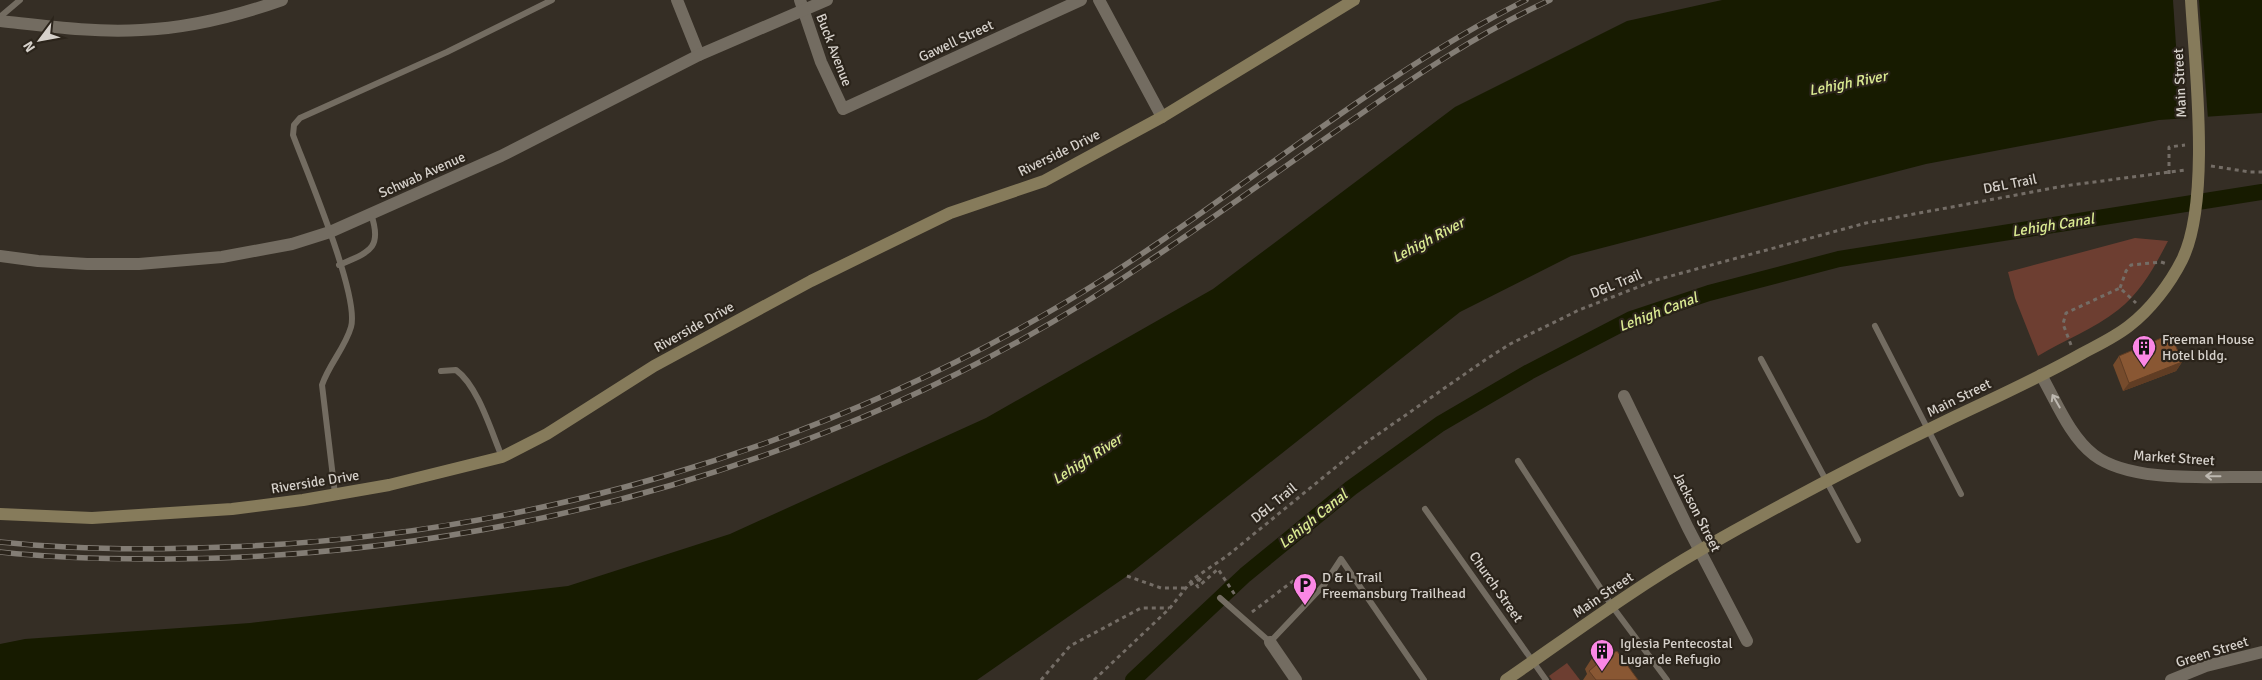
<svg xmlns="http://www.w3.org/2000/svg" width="2262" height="680" font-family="Signika,sans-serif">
<rect width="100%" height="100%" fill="#352e25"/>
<g fill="#6d3e31">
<path d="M 2135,238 L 2168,241 C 2155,266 2141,292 2118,310 C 2094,329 2064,340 2038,356 L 2015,298 L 2008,272 Z"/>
<path d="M 1567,663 L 1580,680 L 1552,680 L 1549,676 Z"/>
</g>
<path fill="#171b00" d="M 1722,0 L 2262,0 L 2262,113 L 2159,120 L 1926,164 L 1571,256 L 1460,312 L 1127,576 L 977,680 L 0,680 L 0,644 L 25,639 L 250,623 L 568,586 L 730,534 L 986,418 L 1213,289 L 1455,107 L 1627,21 Z"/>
<path fill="#352e25" d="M 2173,0 L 2199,0 L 2208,119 L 2181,121 Z"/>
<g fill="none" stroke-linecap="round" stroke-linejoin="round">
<path stroke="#171b00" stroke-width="16" d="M 1133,680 L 1245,575 L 1351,488 L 1440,424 L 1529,372 L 1631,319 L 1709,293 L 1839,259 L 2262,192"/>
<g stroke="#746d66" stroke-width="3" stroke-dasharray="4 4" stroke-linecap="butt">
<path d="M 2211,166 L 2250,172 L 2262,172"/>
<path d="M 2169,174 L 2169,147 L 2185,145"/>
<path d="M 2120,288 L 2126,271 L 2131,265 L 2161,262 L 2167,264"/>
<path d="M 2071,345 L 2063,324 L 2066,313 L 2120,288 L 2136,303"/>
<path d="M 1127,576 L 1161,588 L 1185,588"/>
<path d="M 1190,585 L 1202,577 L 1196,584 L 1198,587 L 1218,569 L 1235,595"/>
<path d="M 1252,612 L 1301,575 L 1309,586"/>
<path d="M 1041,680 L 1070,646 L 1141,608 L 1169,608"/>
<path d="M 1094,680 L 1170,608 L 1193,579 L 1227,556 L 1364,444 L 1485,360 L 1510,344 L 1579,310 L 1656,280 L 1866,223 L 2064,186 L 2185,170"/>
</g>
<g stroke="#736c61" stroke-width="6">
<path d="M 0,17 L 20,0"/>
<path d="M 339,265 C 369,252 383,249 371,214"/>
<path d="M 1875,326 L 1961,494"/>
<path d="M 1761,359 L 1858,540"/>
<path d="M 441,371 L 456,370 C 478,386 491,431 502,457"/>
<path d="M 1518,461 L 1612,606 L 1667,680"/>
<path d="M 335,494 L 322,385 C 329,364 345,348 351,327 C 360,296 306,170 293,135 L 294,125 L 300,118 L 447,52 L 552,0"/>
<path d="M 1425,509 L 1546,680"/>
<path d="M 1220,598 L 1270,642 L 1324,585 L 1341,559 L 1424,680"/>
</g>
<g stroke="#736c61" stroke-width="12">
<path d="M 677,0 L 699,55"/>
<path d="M 800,0 L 821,62 L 843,109 L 1081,0"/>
<path d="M 1099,0 L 1162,117"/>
<path d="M 0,21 C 46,26 95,33 141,30 C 189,28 237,16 282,0"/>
<path d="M 0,256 L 38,261 L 87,264 L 139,264 L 222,257 L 292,244 L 330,232 L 501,156 L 699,55 L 827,0"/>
<path d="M 2041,375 C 2056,401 2070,437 2094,455 C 2132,484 2215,476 2262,477"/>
<path d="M 1624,396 L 1688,528 L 1747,641"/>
<path d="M 1270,642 L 1296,680"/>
<path d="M 2171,680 L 2206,666 L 2262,652"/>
</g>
<g stroke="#867b5b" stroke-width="12">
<path d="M 0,514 L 92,518 L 232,509 L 303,500 L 389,485 L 502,457 L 547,434 L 654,366 L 811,281 L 950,213 L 1044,181 L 1162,117 L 1354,0"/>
<path d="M 1506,680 C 1571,635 1634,588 1702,549 C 1783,503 1865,460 1948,420 C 1994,398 2039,378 2083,353 C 2098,345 2115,337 2129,326 C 2150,310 2170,284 2182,260 C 2211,202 2195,66 2191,0"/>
</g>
<g stroke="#837d75" stroke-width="5.5">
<g id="rail">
<path d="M 0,542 C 75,550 150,550 225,547 C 519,537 813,452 1066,302 C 1224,208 1362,83 1526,0"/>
<path d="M 0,552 C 73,560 147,560 220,558 C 524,547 830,461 1089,300 C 1180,243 1266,179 1355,118 C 1418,74 1481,32 1550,0"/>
</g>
</g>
<use href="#rail" stroke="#2b241b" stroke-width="4" stroke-dasharray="11" stroke-linecap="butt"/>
</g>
<g fill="#764b2c">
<path d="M 2119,356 L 2182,362 L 2176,371 L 2123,391 L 2113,365 Z"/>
<path d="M 1592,658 L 1638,680 L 1583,680 L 1587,674 L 1585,669 Z"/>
</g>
<path fill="#603d24" d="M 2182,362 L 2176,371 L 2123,391 L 2129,383 Z"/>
<g fill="#895733" stroke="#603d24">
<path d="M 2171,334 L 2182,362 L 2129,383 L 2119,356 Z"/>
<path d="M 1604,649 L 1609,655 L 1617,651 L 1638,680 L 1596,680 L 1589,671 L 1596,665 L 1592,658 Z"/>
</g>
<defs><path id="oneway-shaft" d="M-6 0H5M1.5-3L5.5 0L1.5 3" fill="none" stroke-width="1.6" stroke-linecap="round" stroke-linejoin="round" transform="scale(1.25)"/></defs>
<g stroke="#bdb8b0">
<use href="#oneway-shaft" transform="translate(2056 401) rotate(-120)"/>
<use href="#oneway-shaft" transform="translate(2213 476) rotate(-179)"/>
</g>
<defs>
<g id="building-pin" transform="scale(1.25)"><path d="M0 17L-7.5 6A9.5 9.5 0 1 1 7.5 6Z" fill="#fb87e5" stroke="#2b241b"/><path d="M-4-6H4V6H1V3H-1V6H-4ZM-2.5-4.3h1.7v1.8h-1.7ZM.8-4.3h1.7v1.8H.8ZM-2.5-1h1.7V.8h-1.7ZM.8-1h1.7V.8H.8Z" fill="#111"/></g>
<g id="parking-pin" transform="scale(1.25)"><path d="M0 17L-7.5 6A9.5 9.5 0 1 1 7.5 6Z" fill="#fb87e5" stroke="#2b241b"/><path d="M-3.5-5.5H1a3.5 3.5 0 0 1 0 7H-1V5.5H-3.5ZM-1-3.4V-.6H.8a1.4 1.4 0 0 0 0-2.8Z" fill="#111"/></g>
</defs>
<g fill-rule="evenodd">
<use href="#building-pin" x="2144" y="347"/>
<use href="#parking-pin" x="1305" y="585"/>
<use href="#building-pin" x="1602" y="651"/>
</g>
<g text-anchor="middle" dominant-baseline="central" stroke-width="4.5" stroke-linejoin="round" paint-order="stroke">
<g font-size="14" fill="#d6d1cb" stroke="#2b241b">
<text transform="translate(956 41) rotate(-25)">Gawell Street</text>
<text transform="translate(834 50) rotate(69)">Buck Avenue</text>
<text transform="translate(2180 83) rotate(-93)">Main Street</text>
<text transform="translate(1059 153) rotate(-26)">Riverside Drive</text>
<text transform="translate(422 175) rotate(-24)">Schwab Avenue</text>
<text transform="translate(2010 184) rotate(-11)">D&amp;L Trail</text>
<text transform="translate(1616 284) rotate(-22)">D&amp;L Trail</text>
<text transform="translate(694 327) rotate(-29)">Riverside Drive</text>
<text transform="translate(1959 398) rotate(-26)">Main Street</text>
<text transform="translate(2174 458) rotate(4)">Market Street</text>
<text transform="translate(315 482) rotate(-9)">Riverside Drive</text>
<text transform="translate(1274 503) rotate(-39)">D&amp;L Trail</text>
<text transform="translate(1697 512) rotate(63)">Jackson Street</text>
<text transform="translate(1496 587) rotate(55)">Church Street</text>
<text transform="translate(1603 595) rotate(-34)">Main Street</text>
<text transform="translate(2212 652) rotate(-17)">Green Street</text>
</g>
<g font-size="14" fill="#d6d1cb" stroke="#2b241b" text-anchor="start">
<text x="2162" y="339">Freeman House<tspan x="2162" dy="16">Hotel bldg.</tspan></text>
<text x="1322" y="577">D &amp; L Trail<tspan x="1322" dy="16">Freemansburg Trailhead</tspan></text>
<text x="1620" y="643">Iglesia Pentecostal<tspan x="1620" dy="16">Lugar de Refugio</tspan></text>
</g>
<g font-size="15" font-style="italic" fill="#dbeb92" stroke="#2b241b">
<text transform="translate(1848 83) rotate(-11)">Lehigh River</text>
<text transform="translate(2053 225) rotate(-9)">Lehigh Canal</text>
<text transform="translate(1428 240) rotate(-28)">Lehigh River</text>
<text transform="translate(1658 312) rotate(-21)">Lehigh Canal</text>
<text transform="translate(1087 459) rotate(-33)">Lehigh River</text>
<text transform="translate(1313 519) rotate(-39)">Lehigh Canal</text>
</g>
</g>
<g transform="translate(40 40) rotate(238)" stroke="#2b241b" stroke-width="4" paint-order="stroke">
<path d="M0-4L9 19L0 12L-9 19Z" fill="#d6d1cb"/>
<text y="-8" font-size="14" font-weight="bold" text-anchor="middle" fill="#d6d1cb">N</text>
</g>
</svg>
